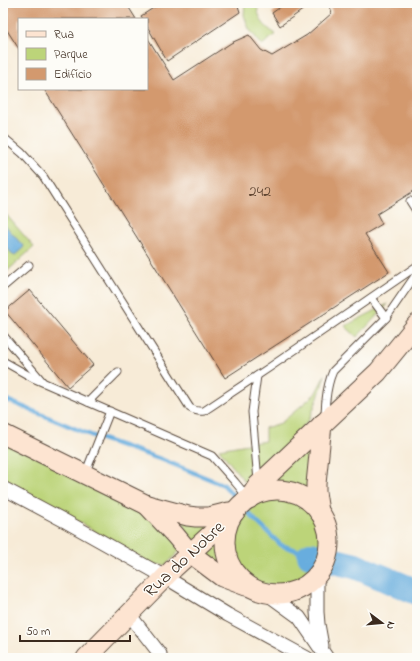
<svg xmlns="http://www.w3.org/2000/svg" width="420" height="661" font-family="'Indie Flower',sans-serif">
<rect width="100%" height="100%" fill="#fdfcf7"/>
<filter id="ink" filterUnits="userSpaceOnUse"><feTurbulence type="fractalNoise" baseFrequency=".025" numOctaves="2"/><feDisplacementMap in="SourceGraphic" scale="8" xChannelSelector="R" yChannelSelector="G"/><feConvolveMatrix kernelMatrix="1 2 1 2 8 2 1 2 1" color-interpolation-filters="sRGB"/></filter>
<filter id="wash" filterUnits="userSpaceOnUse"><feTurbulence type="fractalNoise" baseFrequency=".012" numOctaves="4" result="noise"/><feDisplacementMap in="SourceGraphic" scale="16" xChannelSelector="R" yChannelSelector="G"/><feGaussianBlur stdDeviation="0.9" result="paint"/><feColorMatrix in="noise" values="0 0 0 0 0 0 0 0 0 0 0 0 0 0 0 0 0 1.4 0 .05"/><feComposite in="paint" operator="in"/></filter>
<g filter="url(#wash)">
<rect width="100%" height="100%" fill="#f7ebd7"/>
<g fill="#bcd479" stroke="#7c7f4c">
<path d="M 245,3 L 257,3 C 258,19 263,26 276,34 L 262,45 L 249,29 L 244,15 Z"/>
<path d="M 3,211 L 34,247 L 3,275 Z"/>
<path d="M 388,304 L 357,337 L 345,326 Z"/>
<path d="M 325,375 L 319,395 L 309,420 L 248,486 L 219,449 L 265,441 L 265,428 L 281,423 L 315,394 Z"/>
<path d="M 317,432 L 315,500 C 296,489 285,485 263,489 Z"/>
<path d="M 3,435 L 168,514 L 181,549 L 166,565 L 151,564 L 3,478 Z"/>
<path d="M 285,497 L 302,502 L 315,515 L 322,531 L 323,549 L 319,564 L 307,579 L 285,585 L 260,585 L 244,571 L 236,552 L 235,535 L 239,522 L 244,515 L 253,505 L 266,499 Z"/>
<path d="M 179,511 L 223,512 L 195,544 L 188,534 Z"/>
<path d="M 229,523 C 223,549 224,557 241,579 L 221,569 L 198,546 Z"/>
</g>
<path fill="#67adde" stroke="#516c7e" d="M 3,223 L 24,247 L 14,256 L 3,243 Z"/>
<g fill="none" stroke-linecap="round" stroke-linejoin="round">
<path stroke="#67adde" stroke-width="4.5" d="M 3,398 L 9,401 L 93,436 L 163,460 L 224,485 L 255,520 L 281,545 L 310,555"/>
<path stroke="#67adde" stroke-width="26" d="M 310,555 L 355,566 L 417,592"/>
</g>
<g id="blocks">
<g fill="#d3996e">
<path d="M 3,3 L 126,3 L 136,19 L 19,19 L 19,49 L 3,24 Z"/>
<path d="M 161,3 L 237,3 L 240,12 L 167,61 L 147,26 L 147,19 L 143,19 L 141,16 Z"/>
<path d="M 286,3 L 301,3 L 304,9 L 280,26 L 272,13 Z"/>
<path d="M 329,3 L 417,3 L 417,189 L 377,214 L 382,224 L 365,234 L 389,272 L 225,378 L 44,89 L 147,89 L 147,37 L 174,80 L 231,43 L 249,35 L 261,50 L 272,56 L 307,35 L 332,13 Z"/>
<path d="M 30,290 L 93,365 L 68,387 L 5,311 Z"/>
</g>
</g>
</g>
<g filter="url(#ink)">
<use href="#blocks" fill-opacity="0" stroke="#57473a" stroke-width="1"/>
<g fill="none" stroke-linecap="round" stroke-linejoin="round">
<g stroke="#57473a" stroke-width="9">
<g id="lane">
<path d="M 3,137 L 22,153 L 43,176 L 190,408 C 195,411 198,412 204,411 L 270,367 L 417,266"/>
<path d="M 410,201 L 417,212"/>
<path d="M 3,287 L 29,265"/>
<path d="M 371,298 L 386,318"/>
<path d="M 3,335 L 42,381"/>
<path d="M 3,361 L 33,378 L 212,456 L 235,482 L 249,499"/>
<path d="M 257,376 L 252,412 L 258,481"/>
<path d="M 88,402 L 118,372"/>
<path d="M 324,417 C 326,411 325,406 326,400 C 327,390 329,380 333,371 L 386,318 L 417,273"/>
<path d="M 85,474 L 110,411"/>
</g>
</g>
<g stroke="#57473a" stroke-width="15">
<g id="street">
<path d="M 3,488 L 65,521 L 165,577 L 228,615 L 307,658"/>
<path d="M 317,575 L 317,612 L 318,624 L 322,646"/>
<path d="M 266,593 L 299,617 L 327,658"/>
<path d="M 129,614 L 160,654 L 160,658"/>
</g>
</g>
<g stroke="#57473a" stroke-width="21">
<g id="secondary">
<path d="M 3,434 L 147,505 L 188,516 L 196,517 L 209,517 L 229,512 L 235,512"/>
<circle cx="277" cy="542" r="52"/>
<path d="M 249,499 L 258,485 L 378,372 L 417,324"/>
<path d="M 147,505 L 175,535 L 190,553 L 222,577 L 246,586"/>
<path d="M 319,512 L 316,492 L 316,484 L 322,424"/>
<path d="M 86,658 L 174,568 L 232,515"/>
</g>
</g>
<use href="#lane" stroke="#fff" stroke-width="7"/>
<use href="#street" stroke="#fff" stroke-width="13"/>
<use href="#secondary" stroke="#fde4d1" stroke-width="19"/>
</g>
</g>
<g text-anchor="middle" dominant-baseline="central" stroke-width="3" stroke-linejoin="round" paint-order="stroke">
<g font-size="16" fill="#614632">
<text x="260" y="192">242</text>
</g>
<g font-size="18" fill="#3b2a1e" stroke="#fdfcf7">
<text transform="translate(185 560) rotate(-43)">Rua do Nobre</text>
</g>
</g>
<rect width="420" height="661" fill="none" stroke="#fdfcf7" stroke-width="16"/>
<rect x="18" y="18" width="130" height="72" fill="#fdfcf7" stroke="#afa8a0"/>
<rect x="26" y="31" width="20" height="6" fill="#fde4d1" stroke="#afa8a0"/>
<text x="54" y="38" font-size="12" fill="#3b2a1e">Rua</text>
<rect x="26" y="48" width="20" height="12" fill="#bcd479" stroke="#afa8a0"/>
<text x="54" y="58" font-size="12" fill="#3b2a1e">Parque</text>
<rect x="26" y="68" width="20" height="12" fill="#d3996e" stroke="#afa8a0"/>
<text x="54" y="78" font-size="12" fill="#3b2a1e">Edifício</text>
<g transform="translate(382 623) rotate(106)" stroke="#fdfcf7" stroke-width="3" paint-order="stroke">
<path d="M0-3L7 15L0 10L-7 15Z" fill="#3b2a1e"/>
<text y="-6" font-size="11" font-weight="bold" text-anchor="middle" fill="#3b2a1e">N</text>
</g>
<path d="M20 635v6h110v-6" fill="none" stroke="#3b2a1e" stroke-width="2"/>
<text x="26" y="635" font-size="12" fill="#3b2a1e" stroke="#fdfcf7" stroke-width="3" paint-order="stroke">50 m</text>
</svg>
